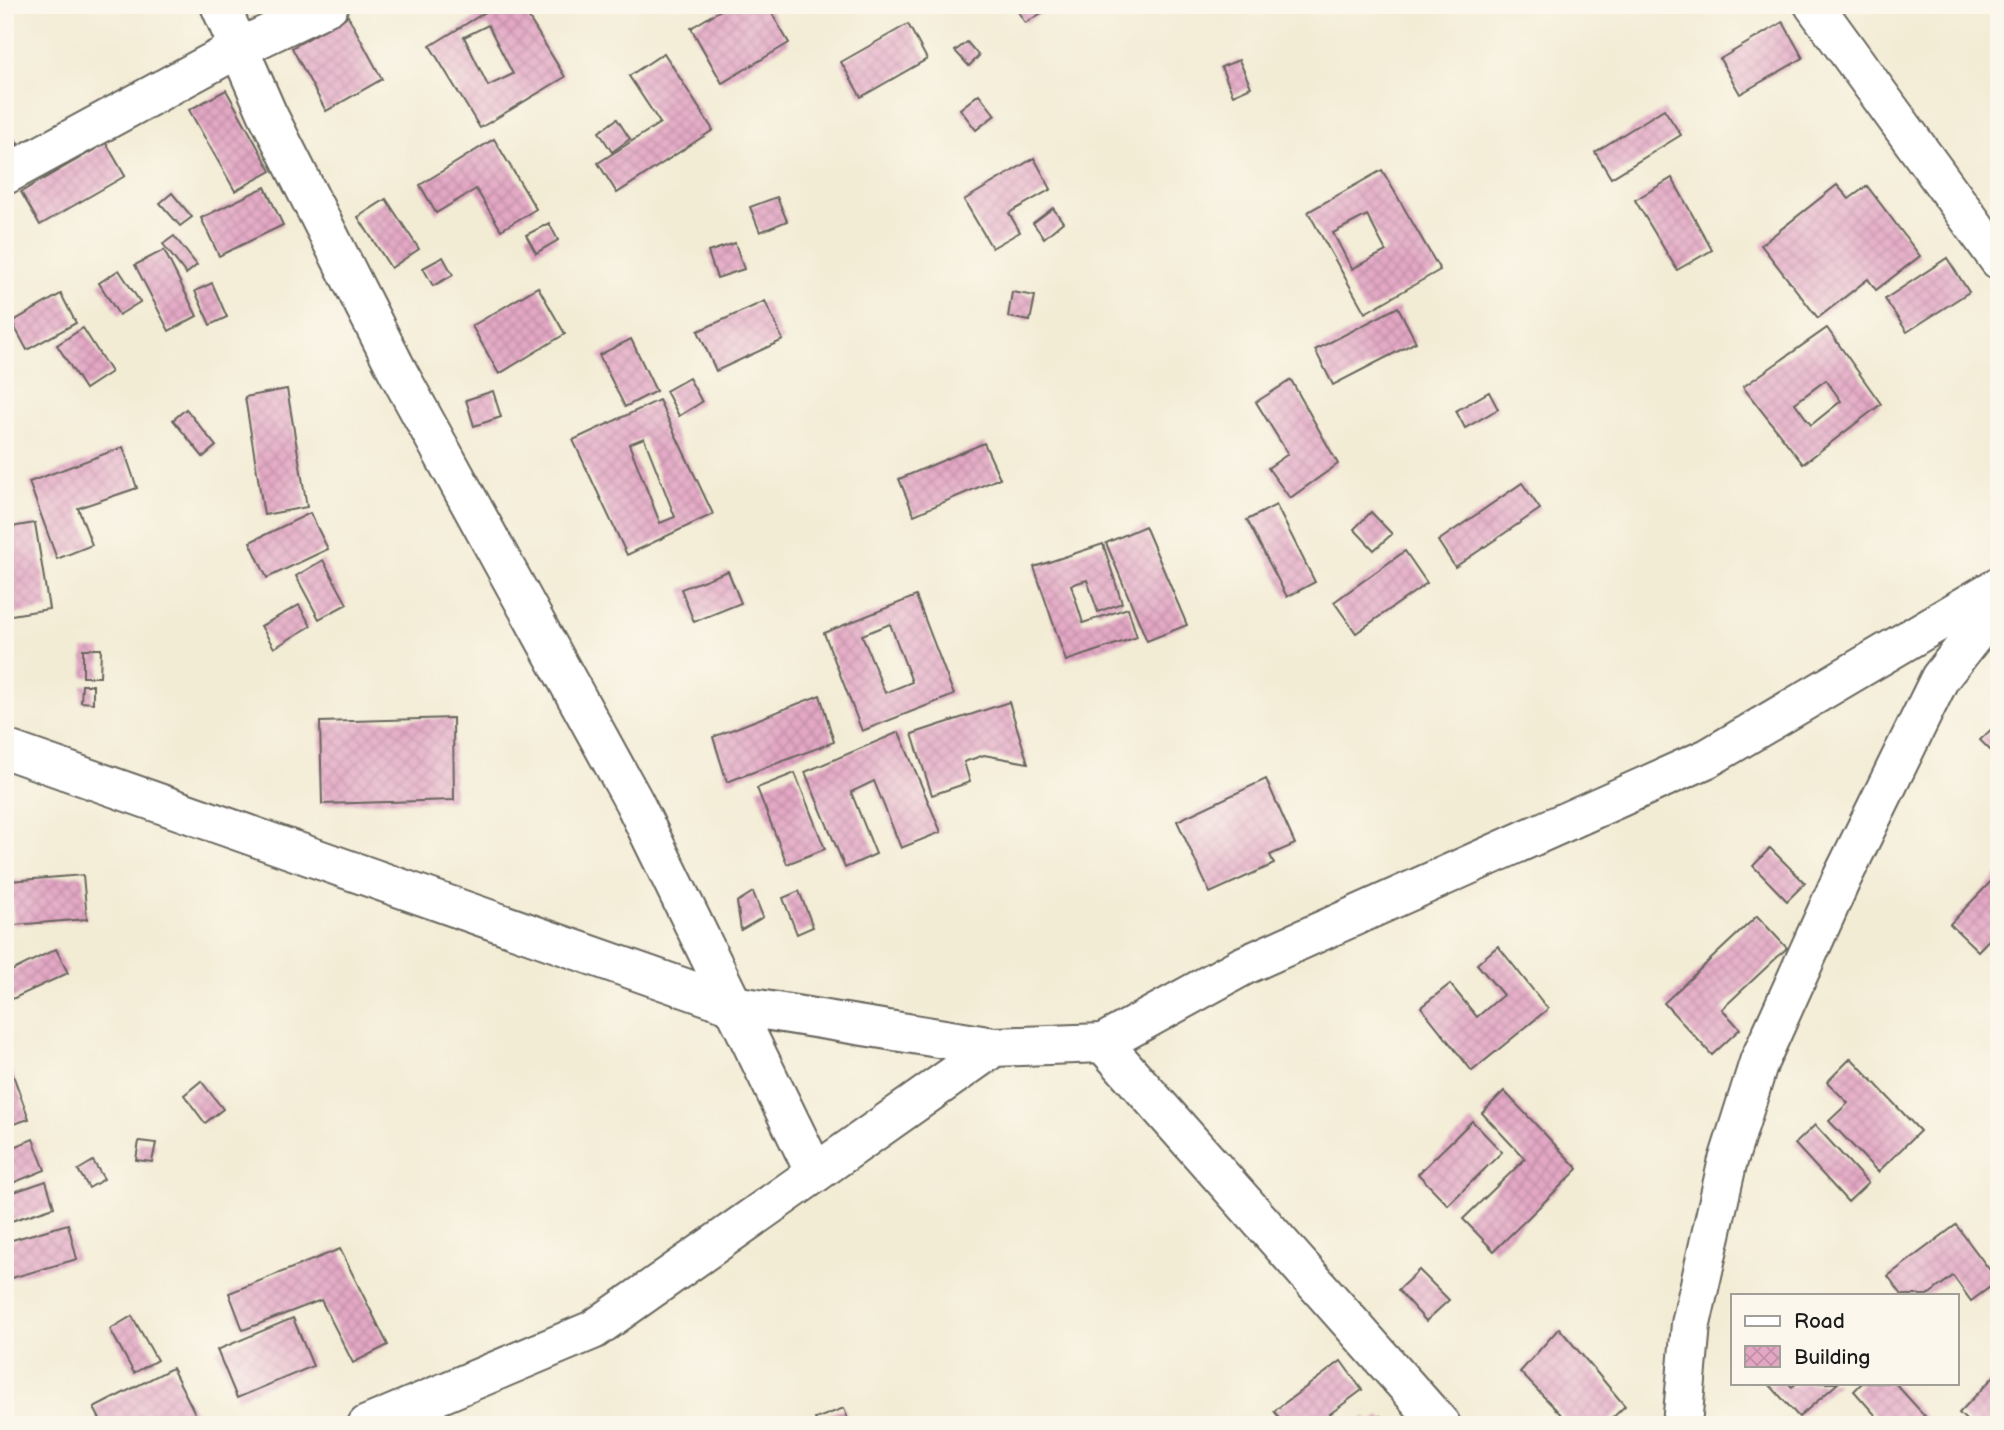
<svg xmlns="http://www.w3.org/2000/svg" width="2004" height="1430" font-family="'Balsamiq Sans',sans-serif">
<defs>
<pattern id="building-cross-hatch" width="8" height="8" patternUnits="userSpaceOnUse" patternTransform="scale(1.75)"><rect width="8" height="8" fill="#e3a7c4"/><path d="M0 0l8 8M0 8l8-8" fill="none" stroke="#c28fa8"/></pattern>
</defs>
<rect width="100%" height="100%" fill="#fbf7ec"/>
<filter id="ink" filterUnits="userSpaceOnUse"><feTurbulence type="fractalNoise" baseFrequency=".0143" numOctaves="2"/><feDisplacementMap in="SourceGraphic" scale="14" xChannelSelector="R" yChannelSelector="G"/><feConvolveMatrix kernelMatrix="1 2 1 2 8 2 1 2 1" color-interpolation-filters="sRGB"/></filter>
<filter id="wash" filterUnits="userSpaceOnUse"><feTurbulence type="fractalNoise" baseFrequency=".00686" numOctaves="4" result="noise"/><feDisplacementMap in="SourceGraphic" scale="28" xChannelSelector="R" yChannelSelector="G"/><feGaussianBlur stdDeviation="1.57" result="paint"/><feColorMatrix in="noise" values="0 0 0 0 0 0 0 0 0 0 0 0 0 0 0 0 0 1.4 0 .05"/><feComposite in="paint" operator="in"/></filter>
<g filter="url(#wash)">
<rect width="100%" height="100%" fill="#f3ecd5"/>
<g id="blocks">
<g fill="url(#building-cross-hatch)" fill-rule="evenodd">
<path d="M 497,5 L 521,5 L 565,77 L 480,128 L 430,46 ZM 488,25 L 513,74 L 488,86 L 464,37 Z"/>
<path d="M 729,5 L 767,5 L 789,43 L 722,83 L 691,28 Z"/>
<path d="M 1014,5 L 1055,5 L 1025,23 Z"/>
<path d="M 348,16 L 382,79 L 326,111 L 292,48 Z"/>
<path d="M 1783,22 L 1803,58 L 1740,94 L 1720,59 Z"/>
<path d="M 908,24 L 927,59 L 861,97 L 841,62 Z"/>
<path d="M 967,42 L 979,56 L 969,66 L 955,51 Z"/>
<path d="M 664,53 L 713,130 L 617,193 L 598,163 L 660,123 L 629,76 Z"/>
<path d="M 1239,60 L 1251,87 L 1233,95 L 1221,67 Z"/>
<path d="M 226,90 L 271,171 L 235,191 L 189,110 Z"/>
<path d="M 979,94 L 995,115 L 976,130 L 960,109 Z"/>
<path d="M 1664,109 L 1681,135 L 1611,178 L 1595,152 Z"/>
<path d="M 617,119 L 630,139 L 612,152 L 599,132 Z"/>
<path d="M 5,120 L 18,144 L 5,151 Z"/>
<path d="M 494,139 L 536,209 L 501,230 L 476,189 L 436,213 L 420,185 Z"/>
<path d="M 106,143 L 125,176 L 40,225 L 21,192 Z"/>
<path d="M 1034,158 L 1051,189 L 1009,213 L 1020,232 L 992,248 L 964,200 Z"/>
<path d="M 1382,170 L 1440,270 L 1365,313 L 1308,212 ZM 1367,215 L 1386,251 L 1352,269 L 1333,233 Z"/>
<path d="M 1672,178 L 1712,250 L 1677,270 L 1635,200 Z"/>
<path d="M 1837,185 L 1849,199 L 1867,186 L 1920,256 L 1876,290 L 1868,279 L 1818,318 L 1761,245 Z"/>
<path d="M 265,187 L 283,225 L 219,256 L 201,218 Z"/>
<path d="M 172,193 L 192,217 L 180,226 L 160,203 Z"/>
<path d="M 777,197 L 787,221 L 760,232 L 750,207 Z"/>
<path d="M 386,199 L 419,249 L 391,268 L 358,217 Z"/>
<path d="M 1053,208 L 1063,222 L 1044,238 L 1033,223 Z"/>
<path d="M 549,223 L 558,240 L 536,253 L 526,235 Z"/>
<path d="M 174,236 L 197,265 L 186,274 L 163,244 Z"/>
<path d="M 735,243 L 744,269 L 717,278 L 708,252 Z"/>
<path d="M 164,250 L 197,316 L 169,331 L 135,265 Z"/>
<path d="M 443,257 L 453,275 L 433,286 L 423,268 Z"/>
<path d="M 1947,258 L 1969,292 L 1907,332 L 1885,299 Z"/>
<path d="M 119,270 L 140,302 L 119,315 L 99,283 Z"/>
<path d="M 212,283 L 227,317 L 210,325 L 195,291 Z"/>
<path d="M 538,287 L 565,334 L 499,374 L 472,326 Z"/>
<path d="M 1012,292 L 1035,296 L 1030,321 L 1008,317 Z"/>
<path d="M 61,294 L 76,323 L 27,350 L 12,322 Z"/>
<path d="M 765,301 L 783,340 L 716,371 L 698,331 Z"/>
<path d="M 1398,307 L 1416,342 L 1333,385 L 1315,350 Z"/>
<path d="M 83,328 L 111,372 L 85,389 L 57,345 Z"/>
<path d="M 1827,328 L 1881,404 L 1803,464 L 1743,387 ZM 1826,380 L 1841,401 L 1811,425 L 1795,403 Z"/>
<path d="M 631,339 L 656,391 L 625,407 L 599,355 Z"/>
<path d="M 689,378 L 702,402 L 679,416 L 666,391 Z"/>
<path d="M 1291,380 L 1338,464 L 1290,498 L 1268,468 L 1288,454 L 1256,402 Z"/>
<path d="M 287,389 L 307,507 L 264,515 L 245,397 Z"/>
<path d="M 493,391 L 501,417 L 474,426 L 466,400 Z"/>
<path d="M 1489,392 L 1498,409 L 1465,428 L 1456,411 Z"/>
<path d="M 659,400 L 713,514 L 627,555 L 573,440 ZM 644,438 L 675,517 L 660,523 L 629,444 Z"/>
<path d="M 186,409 L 216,446 L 203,457 L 173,420 Z"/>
<path d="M 984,443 L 1000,478 L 914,515 L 899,479 Z"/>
<path d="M 123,447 L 137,488 L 78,508 L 92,545 L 57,559 L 29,482 Z"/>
<path d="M 1522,483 L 1540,509 L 1455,567 L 1438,541 Z"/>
<path d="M 1276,505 L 1315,582 L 1287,597 L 1247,520 Z"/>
<path d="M 1371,512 L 1392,534 L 1374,550 L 1354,529 Z"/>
<path d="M 310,513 L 328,549 L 267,578 L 250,542 Z"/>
<path d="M 35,523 L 49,609 L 5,616 L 5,528 Z"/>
<path d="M 1145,526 L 1187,625 L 1147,641 L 1106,543 Z"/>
<path d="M 1103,544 L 1122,603 L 1098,612 L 1087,580 L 1071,585 L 1083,623 L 1128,608 L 1137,637 L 1066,661 L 1034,567 Z"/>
<path d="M 1405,551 L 1427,583 L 1356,633 L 1334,602 Z"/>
<path d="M 323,560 L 347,604 L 319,619 L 296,576 Z"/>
<path d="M 728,571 L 741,603 L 694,622 L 681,589 Z"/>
<path d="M 916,596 L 954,695 L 862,731 L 824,633 ZM 890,624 L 912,682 L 885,693 L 862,635 Z"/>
<path d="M 299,605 L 311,626 L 274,648 L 261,626 Z"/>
<path d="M 83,649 L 101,649 L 100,677 L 83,677 Z"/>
<path d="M 82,685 L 93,685 L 93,703 L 81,702 Z"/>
<path d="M 820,695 L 834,742 L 727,782 L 713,737 Z"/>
<path d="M 1009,702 L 1028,763 L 984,755 L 964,762 L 970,782 L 932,795 L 912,734 Z"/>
<path d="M 453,718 L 454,800 L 322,804 L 320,722 Z"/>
<path d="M 1999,722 L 1999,759 L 1980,740 Z"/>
<path d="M 899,732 L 941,832 L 901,848 L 874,781 L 851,792 L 876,854 L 845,868 L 805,772 Z"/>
<path d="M 795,773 L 825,849 L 787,864 L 757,788 Z"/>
<path d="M 1266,779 L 1295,844 L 1270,855 L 1274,864 L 1210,893 L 1177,821 Z"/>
<path d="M 1770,848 L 1805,883 L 1787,901 L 1753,866 Z"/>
<path d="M 1999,873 L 1999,929 L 1978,951 L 1950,924 Z"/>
<path d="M 83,875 L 87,919 L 14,925 L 10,881 Z"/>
<path d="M 799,891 L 813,927 L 797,934 L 783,898 Z"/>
<path d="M 753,892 L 763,917 L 741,930 L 737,902 Z"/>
<path d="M 1757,916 L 1787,948 L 1722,1009 L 1740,1029 L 1712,1055 L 1664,1003 Z"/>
<path d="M 1498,946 L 1548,1009 L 1472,1071 L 1421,1007 L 1450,984 L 1477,1017 L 1503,995 L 1477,964 Z"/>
<path d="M 56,949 L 68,973 L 8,1001 L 5,996 L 5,974 Z"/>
<path d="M 5,1053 L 29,1119 L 5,1127 Z"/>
<path d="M 1851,1058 L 1920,1131 L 1878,1172 L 1829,1121 L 1848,1103 L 1827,1082 Z"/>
<path d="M 201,1081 L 223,1109 L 205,1123 L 184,1095 Z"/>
<path d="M 1504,1091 L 1578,1169 L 1494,1251 L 1463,1219 L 1525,1159 L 1482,1113 Z"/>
<path d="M 1472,1121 L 1502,1152 L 1448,1205 L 1418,1174 Z"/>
<path d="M 1815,1125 L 1868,1183 L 1848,1202 L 1795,1144 Z"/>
<path d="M 33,1139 L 45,1170 L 5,1186 L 5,1151 Z"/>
<path d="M 139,1141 L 156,1143 L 152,1162 L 136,1160 Z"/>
<path d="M 93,1161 L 104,1179 L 89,1188 L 78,1170 Z"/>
<path d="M 46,1181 L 54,1207 L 5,1223 L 5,1195 Z"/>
<path d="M 68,1224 L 77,1259 L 5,1280 L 5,1242 Z"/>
<path d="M 1956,1225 L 1998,1281 L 1971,1301 L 1953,1276 L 1928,1295 L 1902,1295 L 1888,1276 Z"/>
<path d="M 340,1249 L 388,1345 L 353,1363 L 321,1300 L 243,1330 L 229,1293 Z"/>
<path d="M 1419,1270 L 1449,1300 L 1426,1321 L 1398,1290 Z"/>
<path d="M 132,1316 L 157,1360 L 134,1373 L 110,1329 Z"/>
<path d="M 293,1318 L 313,1366 L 237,1398 L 217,1350 Z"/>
<path d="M 1559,1328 L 1625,1406 L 1605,1425 L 1571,1425 L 1520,1372 Z"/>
<path d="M 1341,1361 L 1362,1390 L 1315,1425 L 1285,1425 L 1274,1411 Z"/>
<path d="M 172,1368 L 201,1425 L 103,1425 L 94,1408 Z"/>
<path d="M 1999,1371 L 1999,1425 L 1971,1425 L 1959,1413 Z"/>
<path d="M 1768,1383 L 1788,1383 L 1792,1387 L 1797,1383 L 1838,1383 L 1799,1417 Z"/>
<path d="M 1862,1383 L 1895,1383 L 1933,1425 L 1884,1425 L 1854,1391 Z"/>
<path d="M 844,1408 L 850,1425 L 818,1425 L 815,1419 Z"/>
<path d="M 1380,1416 L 1388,1425 L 1355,1425 L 1365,1417 L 1371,1423 Z"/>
</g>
</g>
</g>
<g filter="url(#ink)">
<use href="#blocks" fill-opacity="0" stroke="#67655d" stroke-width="2"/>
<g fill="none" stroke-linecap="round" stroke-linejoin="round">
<g stroke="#67655d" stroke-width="42">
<g id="minor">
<path d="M 220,5 L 267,113 L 398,372 L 634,802 L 815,1173"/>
<path d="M 1814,5 L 1999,260"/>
<path d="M 5,175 L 239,48 L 329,5"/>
<path d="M 5,749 L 733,1005 L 994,1047"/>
<path d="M 1103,1043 L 1243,966 L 1708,758 L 1999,586"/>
<path d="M 367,1425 L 593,1330 L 994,1047 L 1103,1043 L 1441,1425"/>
<path d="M 1682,1425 L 1691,1324 L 1727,1164 L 1759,1062 L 1841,880 L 1940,678 L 1999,603"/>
</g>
</g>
<use href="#minor" stroke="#fff" stroke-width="38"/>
</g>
</g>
<rect width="2004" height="1430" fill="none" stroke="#fbf7ec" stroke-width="28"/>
<rect x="1731" y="1294" width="228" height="91" fill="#fbf7ec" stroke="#a29f99" stroke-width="2"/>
<rect x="1745" y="1316" width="35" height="10" fill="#ffffff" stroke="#a29f99" stroke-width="2"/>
<text x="1794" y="1328" font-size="21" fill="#1c1c1c">Road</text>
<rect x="1745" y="1346" width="35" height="21" fill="url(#building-cross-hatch)" stroke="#a29f99" stroke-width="2"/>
<text x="1794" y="1364" font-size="21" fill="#1c1c1c">Building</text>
</svg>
